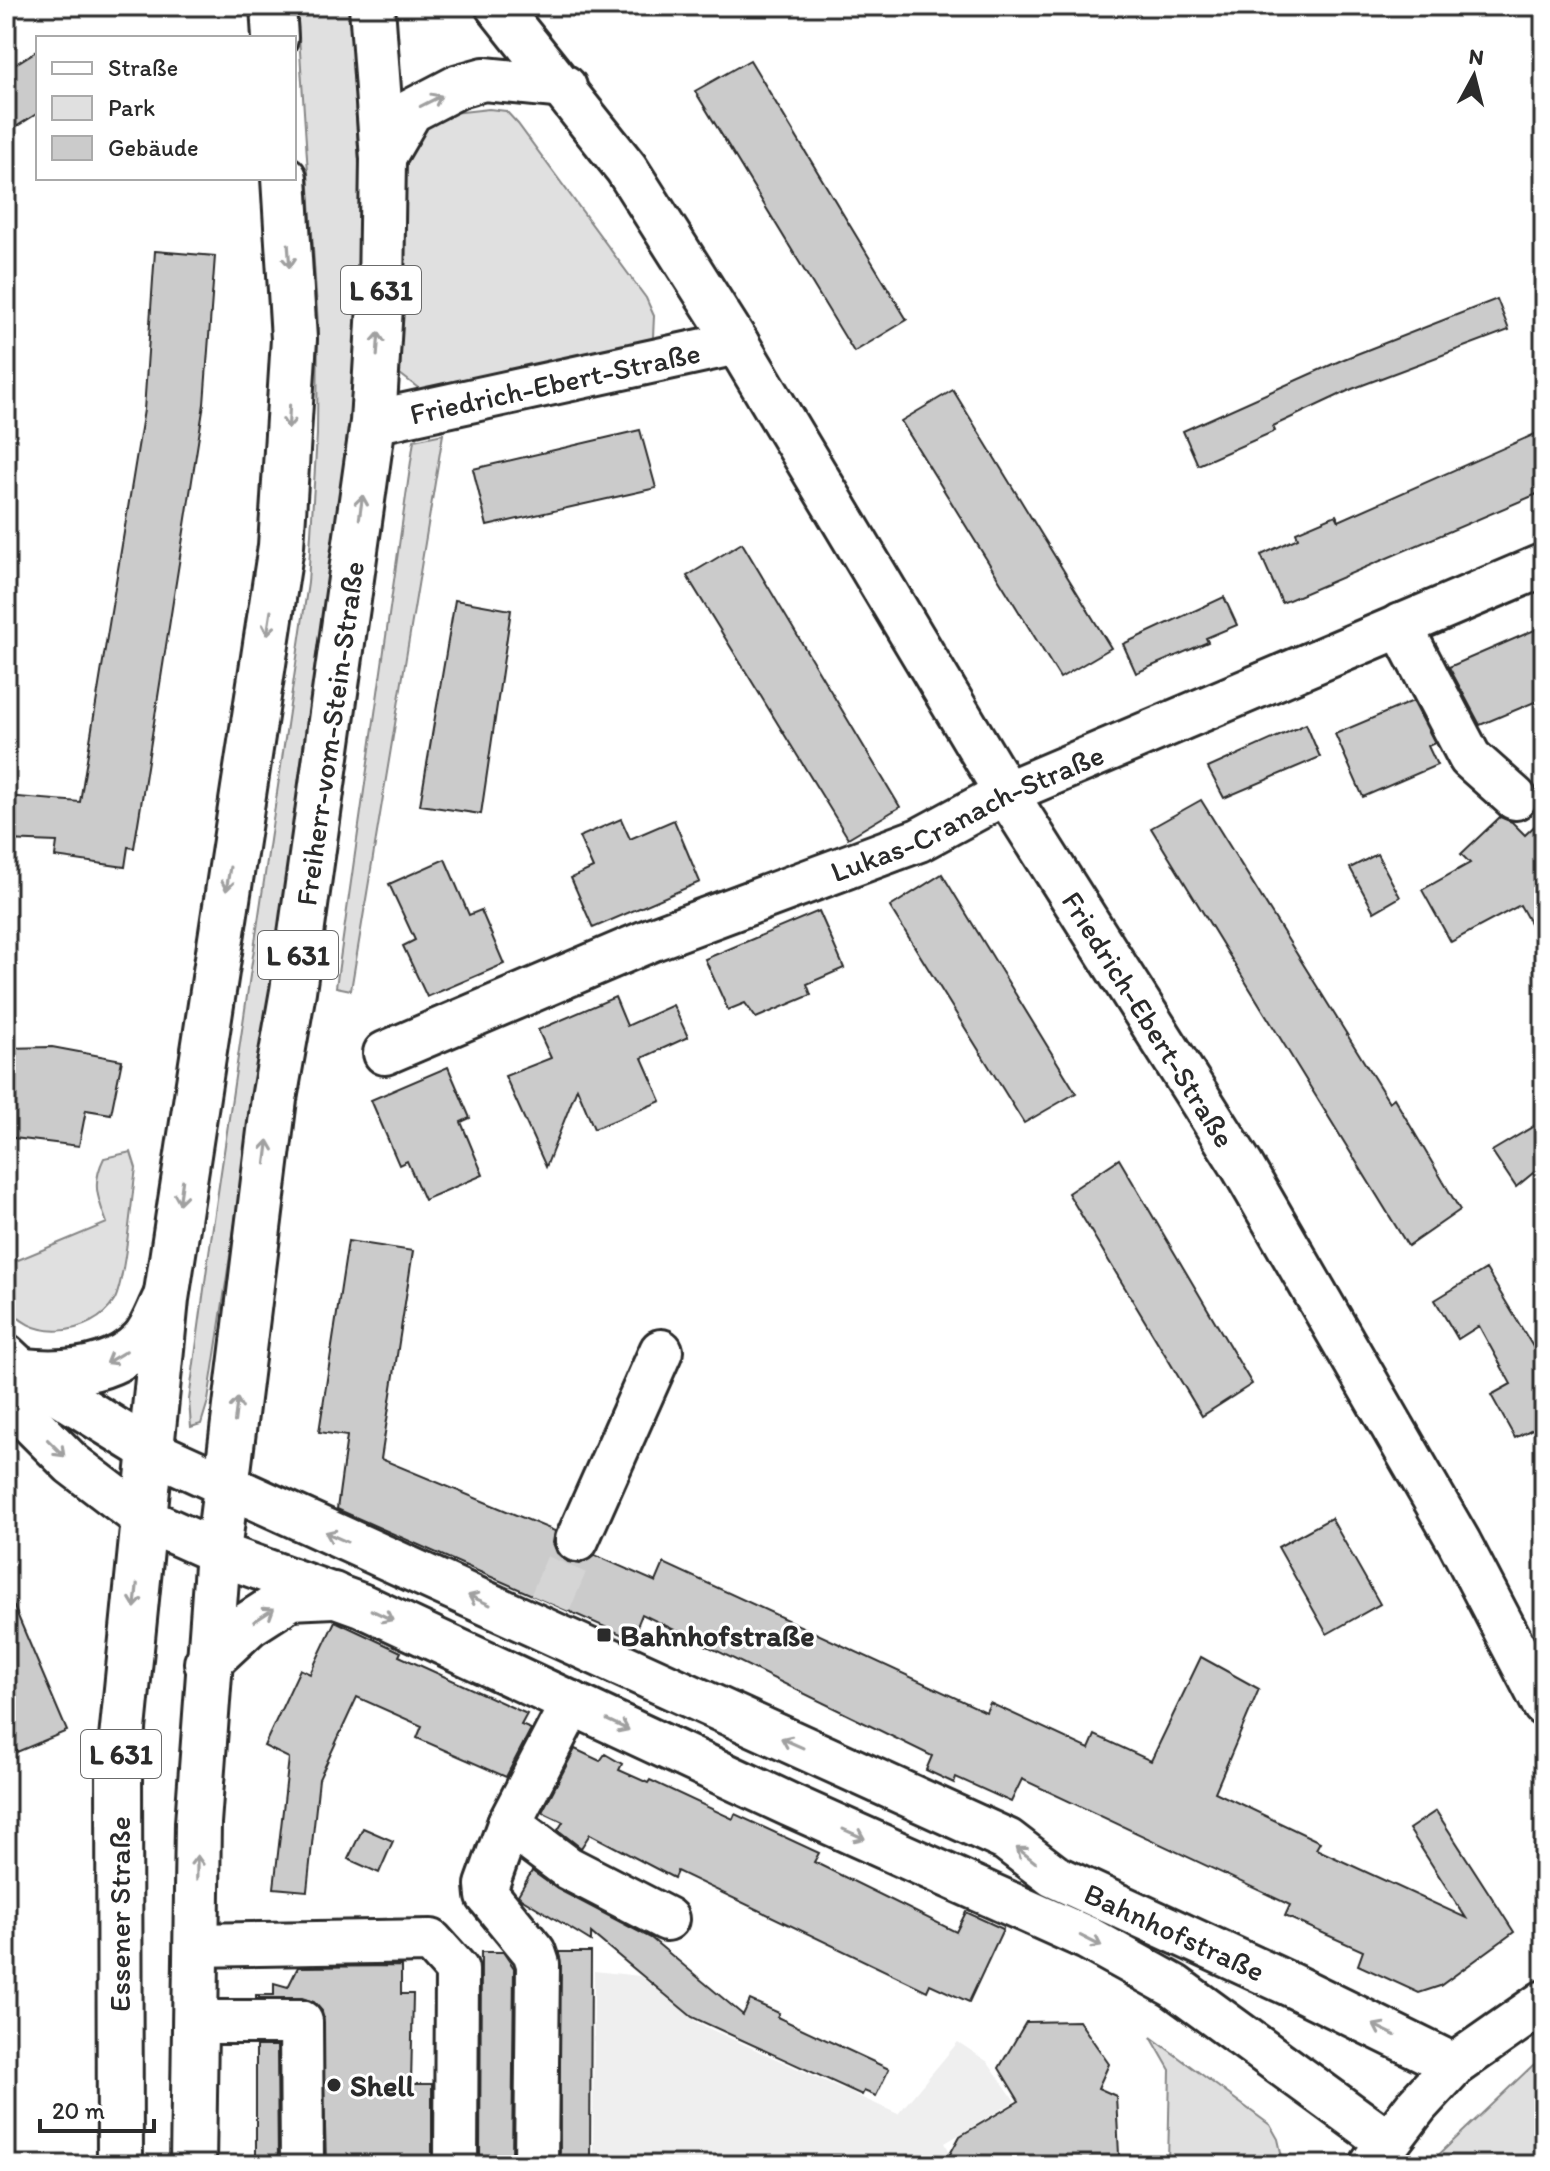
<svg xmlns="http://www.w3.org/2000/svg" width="1550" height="2171" font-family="Itim,sans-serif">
<rect width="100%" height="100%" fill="#fff"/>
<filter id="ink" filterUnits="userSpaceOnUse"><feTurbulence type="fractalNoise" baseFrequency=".0125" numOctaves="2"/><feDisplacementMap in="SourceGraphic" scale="16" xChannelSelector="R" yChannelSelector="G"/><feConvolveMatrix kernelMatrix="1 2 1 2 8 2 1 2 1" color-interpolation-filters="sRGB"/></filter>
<g filter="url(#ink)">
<path fill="#efefef" d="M 594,1971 L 640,1976 L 699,2024 L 898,2114 L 958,2042 L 988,2062 L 1015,2101 L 945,2143 L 957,2165 L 593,2165 Z"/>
<g fill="#e0e0e0" stroke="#868686" stroke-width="2">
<path d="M 297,6 L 349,6 L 360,180 L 358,320 L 349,428 L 297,813 L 208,1401 L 201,1424 L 191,1427 L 189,1400 L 208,1260 L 308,583 L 317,435 L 318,324 Z"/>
<path d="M 489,109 L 506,111 L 518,124 L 646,298 L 654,316 L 653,337 L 639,348 L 430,397 L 400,374 L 406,168 L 410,147 L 435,115 Z"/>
<path d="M 443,434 L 351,990 L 336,987 L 414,440 Z"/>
<path d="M 131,1152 L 136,1168 C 132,1194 125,1283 114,1301 C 93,1336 25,1345 7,1301 C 3,1291 6,1276 6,1265 L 107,1223 C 98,1199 91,1184 104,1158 Z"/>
<path d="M 1151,2037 L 1270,2125 L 1278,2139 L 1284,2165 L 1168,2165 L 1170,2070 Z"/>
<path d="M 1544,2057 L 1544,2165 L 1428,2165 L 1532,2066 Z"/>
</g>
<g fill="#cbcbcb" stroke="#2b2b2b" stroke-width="2">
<path d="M 38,50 L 38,113 L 6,133 L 6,70 Z"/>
<path d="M 750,60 L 907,320 L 854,352 L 695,91 Z"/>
<path d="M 155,251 L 215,256 L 204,404 L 141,805 L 134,848 L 128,847 L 125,867 L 55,857 L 57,842 L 6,840 L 6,796 L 80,802 L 144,410 Z"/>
<path d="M 1497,299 L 1509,330 L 1352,389 L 1273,426 L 1275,431 L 1198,465 L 1183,431 L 1344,359 Z"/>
<path d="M 953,390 L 1111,648 L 1060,678 L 901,421 Z"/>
<path d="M 640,430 L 656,488 L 487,526 L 473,469 Z"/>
<path d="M 1544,430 L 1544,491 L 1282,603 L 1261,555 L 1298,538 L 1296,532 L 1336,515 L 1339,521 Z"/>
<path d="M 742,543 L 900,807 L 848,838 L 687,576 Z"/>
<path d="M 1224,597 L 1237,625 L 1206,638 L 1208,642 L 1136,673 L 1123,644 Z"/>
<path d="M 455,600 L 511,610 L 481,814 L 420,805 Z"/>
<path d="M 1544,626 L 1544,698 L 1480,725 L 1449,667 Z"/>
<path d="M 1413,701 L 1435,743 L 1428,746 L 1437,765 L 1363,797 L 1335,734 Z"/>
<path d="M 1306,724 L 1320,757 L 1224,798 L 1208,768 Z"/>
<path d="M 1201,800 L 1389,1102 L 1394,1098 L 1460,1210 L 1408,1246 L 1151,828 Z"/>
<path d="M 1500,817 L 1512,822 L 1525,835 L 1544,817 L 1544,948 L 1520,905 L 1451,942 L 1422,890 L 1470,863 L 1461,854 Z"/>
<path d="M 621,819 L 630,839 L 674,820 L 700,882 L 593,928 L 571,878 L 593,868 L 579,837 Z"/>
<path d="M 1377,854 L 1400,897 L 1374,912 L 1350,868 Z"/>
<path d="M 445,859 L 469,915 L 481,910 L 504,964 L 427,997 L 403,946 L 415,940 L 389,884 Z"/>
<path d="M 942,874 L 1076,1093 L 1024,1123 L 890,907 Z"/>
<path d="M 819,911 L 844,968 L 807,984 L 811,995 L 756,1018 L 745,1003 L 728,1010 L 705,959 Z"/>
<path d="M 615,997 L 627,1026 L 673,1005 L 688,1037 L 642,1058 L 661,1101 L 594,1129 L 577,1088 L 546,1167 L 505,1076 L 551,1058 L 538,1030 Z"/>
<path d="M 52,1047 L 122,1060 L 111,1114 L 86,1110 L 79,1146 L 6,1137 L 6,1048 Z"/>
<path d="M 448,1067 L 470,1118 L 461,1122 L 483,1175 L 424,1200 L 407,1161 L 399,1165 L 371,1100 Z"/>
<path d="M 1544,1120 L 1544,1164 L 1516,1187 L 1492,1151 Z"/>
<path d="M 1119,1159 L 1252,1384 L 1202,1416 L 1068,1193 Z"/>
<path d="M 348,1241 L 413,1251 L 381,1459 L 555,1531 L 553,1543 L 557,1553 L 568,1562 L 580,1564 L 595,1555 L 656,1582 L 664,1563 L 986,1712 L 990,1703 L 1089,1749 L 1095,1735 L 1151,1761 L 1201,1657 L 1259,1689 L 1215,1792 L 1320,1842 L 1316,1849 L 1466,1918 L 1409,1829 L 1436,1811 L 1514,1932 L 1440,1986 L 1419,1993 L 1358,1965 L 1363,1951 L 1285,1916 L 1290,1905 L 1022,1779 L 1011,1802 L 956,1777 L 954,1783 L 926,1770 L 932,1756 L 642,1614 L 632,1639 L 337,1509 L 347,1436 L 319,1432 Z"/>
<path d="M 1486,1269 L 1544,1365 L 1544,1442 L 1536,1427 L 1515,1438 L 1491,1395 L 1511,1384 L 1479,1326 L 1458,1339 L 1435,1300 Z"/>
<path d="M 1331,1518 L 1380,1604 L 1327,1634 L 1278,1547 Z"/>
<path d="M 6,1588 L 67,1731 L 17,1752 L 6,1726 Z"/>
<path d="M 335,1621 L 401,1652 L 399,1656 L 527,1714 L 521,1725 L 531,1729 L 506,1777 L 417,1738 L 422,1726 L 357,1697 L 319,1779 L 307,1891 L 274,1888 L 289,1758 L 264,1746 L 300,1669 L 310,1674 Z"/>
<path d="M 575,1749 L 600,1761 L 605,1754 L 622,1764 L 619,1770 L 648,1783 L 650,1780 L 733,1819 L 735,1814 L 819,1853 L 814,1862 L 956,1932 L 966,1912 L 1003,1929 L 969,2002 L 930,1984 L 927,1991 L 677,1871 L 674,1878 L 590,1834 L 581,1848 L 558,1830 L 563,1822 L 542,1812 Z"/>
<path d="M 363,1828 L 393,1841 L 379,1873 L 348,1859 Z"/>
<path d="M 532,1871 L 557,1889 L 651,1938 L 743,2015 L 750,2000 L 779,2013 L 777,2017 L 889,2069 L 876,2096 L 864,2091 L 862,2095 L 692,2017 L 591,1933 L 591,1941 L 521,1898 L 518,1895 Z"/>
<path d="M 481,1952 L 503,1952 L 514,1968 L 512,2165 L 480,2165 Z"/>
<path d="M 559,1952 L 591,1952 L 590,2165 L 560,2165 Z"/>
<path d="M 401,1966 L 401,1994 L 413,1994 L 411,2084 L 432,2084 L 432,2163 L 326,2165 L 322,2011 L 314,2002 L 302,1998 L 256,1998 L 256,1995 L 274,1995 L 274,1983 L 288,1987 L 298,1967 Z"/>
<path d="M 1079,2021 L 1109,2064 L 1098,2088 L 1116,2096 L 1119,2155 L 1101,2165 L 944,2165 L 960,2136 L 1019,2101 L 999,2068 L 1026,2022 Z"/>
<path d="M 256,2046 L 277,2046 L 278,2165 L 256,2165 Z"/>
</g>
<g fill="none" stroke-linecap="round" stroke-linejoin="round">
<path stroke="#d5d5d5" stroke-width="42" stroke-dasharray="42 21" stroke-linecap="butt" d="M 550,1603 L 577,1540"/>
<g stroke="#2b2b2b" stroke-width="48">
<g id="minor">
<path id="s1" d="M 497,6 L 626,168 L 737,343 L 1006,793 L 1242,1166 L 1459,1542 L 1544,1705"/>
<path d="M 383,159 L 411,111 L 459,86 L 484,79 L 565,87"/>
<path id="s2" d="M 373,422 L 737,343"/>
<path d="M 1400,625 L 1470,758 L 1515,798"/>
<path id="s3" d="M 385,1053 L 653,939 L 919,840 L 1006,793 L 1544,565"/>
<path id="s4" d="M 6,1356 L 22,1371 L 151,1451 L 1007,1840 L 1054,1876 L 1291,1985 L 1454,2065"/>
<path d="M 6,1388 L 24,1416 L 72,1464 L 144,1519 L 231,1558 L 361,1605 L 790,1805 L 1087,1938 L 1174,1986 L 1388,2142"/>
<path d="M 577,1540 L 661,1351"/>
<path d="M 572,1703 L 509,1824 L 568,1868 L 667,1919"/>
<path d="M 509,1824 L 487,1885 L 488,1896 L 534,1952 L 538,1964 L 536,2165"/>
<path d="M 196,1945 L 431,1941 L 457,1970 L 456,2165"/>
<path d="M 195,2022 L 301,2022 L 302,2165"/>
<path d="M 1372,2164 L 1417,2105 L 1454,2065 L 1544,2002"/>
</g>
</g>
<g stroke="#2b2b2b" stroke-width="50">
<g id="major">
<path d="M 273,6 L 275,38"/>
<path d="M 22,1371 C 63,1375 111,1373 142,1341 C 152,1331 158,1313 164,1301"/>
<path d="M 207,1663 L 249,1624 L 291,1597 L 333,1595"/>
<path d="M 120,2165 L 119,1769 L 166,1299 L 281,546 L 294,339 L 284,178"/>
<path id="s5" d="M 193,2165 L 198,1823 L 218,1552 L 274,1099 L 293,991 L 373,422 L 381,290 L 383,159 L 372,6"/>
</g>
</g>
<use href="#minor" stroke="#fff" stroke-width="42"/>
<use href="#major" stroke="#fff" stroke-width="44"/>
</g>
<defs><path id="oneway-shaft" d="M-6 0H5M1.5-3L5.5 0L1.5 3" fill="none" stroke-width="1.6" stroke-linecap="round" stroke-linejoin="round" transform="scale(2)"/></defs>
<g stroke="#a0a0a0">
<use href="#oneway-shaft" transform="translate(431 101) rotate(-27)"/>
<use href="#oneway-shaft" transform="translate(289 256) rotate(86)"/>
<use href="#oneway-shaft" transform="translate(378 344) rotate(-86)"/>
<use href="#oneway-shaft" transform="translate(289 417) rotate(93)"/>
<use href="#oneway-shaft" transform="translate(361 507) rotate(-82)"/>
<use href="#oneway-shaft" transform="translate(269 623) rotate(99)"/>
<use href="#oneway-shaft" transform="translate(228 879) rotate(99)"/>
<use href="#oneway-shaft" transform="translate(267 1152) rotate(-83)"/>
<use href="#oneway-shaft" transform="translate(181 1192) rotate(98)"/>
<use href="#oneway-shaft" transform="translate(116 1357) rotate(149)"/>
<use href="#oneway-shaft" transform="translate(236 1410) rotate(-83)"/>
<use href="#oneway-shaft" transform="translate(56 1448) rotate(45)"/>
<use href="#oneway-shaft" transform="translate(336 1537) rotate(-156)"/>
<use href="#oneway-shaft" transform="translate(136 1596) rotate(96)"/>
<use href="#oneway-shaft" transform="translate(479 1600) rotate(-156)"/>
<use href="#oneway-shaft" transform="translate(264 1615) rotate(-33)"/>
<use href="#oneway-shaft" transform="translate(382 1615) rotate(25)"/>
<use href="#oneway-shaft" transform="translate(618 1725) rotate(25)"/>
<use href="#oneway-shaft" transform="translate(792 1743) rotate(-156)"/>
<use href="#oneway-shaft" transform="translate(854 1834) rotate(24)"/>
<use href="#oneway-shaft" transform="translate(1026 1855) rotate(-142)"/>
<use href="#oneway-shaft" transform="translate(197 1867) rotate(-89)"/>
<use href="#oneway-shaft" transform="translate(1091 1941) rotate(27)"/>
<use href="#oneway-shaft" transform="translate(1384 2030) rotate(-154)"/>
</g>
</g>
<g fill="#2b2b2b" stroke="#fff" stroke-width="3">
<rect x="596" y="1627" width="16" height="16" rx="4"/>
<circle cx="334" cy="2085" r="8"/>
</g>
<g text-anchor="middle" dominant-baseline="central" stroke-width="6" stroke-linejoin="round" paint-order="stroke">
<g fill="#fff" stroke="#6b6b6b" stroke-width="2">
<rect x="341" y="266" width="80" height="48" rx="6"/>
<rect x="258" y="931" width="80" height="48" rx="6"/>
<rect x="81" y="1730" width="80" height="48" rx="6"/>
</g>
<g font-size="28" font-weight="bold" fill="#2b2b2b">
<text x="381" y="290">L 631</text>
<text x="298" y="955">L 631</text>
<text x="121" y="1754">L 631</text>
</g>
<g font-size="30" fill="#2b2b2b" stroke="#fff">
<text stroke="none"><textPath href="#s2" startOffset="186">Friedrich-Ebert-Straße</textPath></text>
<text stroke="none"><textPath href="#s5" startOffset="1440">Freiherr-vom-Stein-Straße</textPath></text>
<text stroke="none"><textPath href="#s3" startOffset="630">Lukas-Cranach-Straße</textPath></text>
<text stroke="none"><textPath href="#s1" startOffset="1206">Friedrich-Ebert-Straße</textPath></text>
<text transform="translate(119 1914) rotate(-90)">Essener Straße</text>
<text stroke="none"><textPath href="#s4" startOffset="1306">Bahnhofstraße</textPath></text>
</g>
<g font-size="30" font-weight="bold" fill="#2b2b2b" stroke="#fff" text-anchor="start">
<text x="620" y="1635">Bahnhofstraße</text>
<text x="350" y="2085">Shell</text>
</g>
</g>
<rect width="1550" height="2171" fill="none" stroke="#fff" stroke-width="32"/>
<rect x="16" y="16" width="1518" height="2139" fill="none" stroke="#2b2b2b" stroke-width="3" filter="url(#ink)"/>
<rect x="36" y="36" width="260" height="144" fill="#ffffff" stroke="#aaaaaa" stroke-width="2"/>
<rect x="52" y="62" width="40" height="12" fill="#ffffff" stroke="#aaaaaa" stroke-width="2"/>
<text x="108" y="76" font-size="24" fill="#2b2b2b">Straße</text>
<rect x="52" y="96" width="40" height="24" fill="#e0e0e0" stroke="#aaaaaa" stroke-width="2"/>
<text x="108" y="116" font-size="24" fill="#2b2b2b">Park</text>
<rect x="52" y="136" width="40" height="24" fill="#cbcbcb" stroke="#aaaaaa" stroke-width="2"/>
<text x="108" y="156" font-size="24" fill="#2b2b2b">Gebäude</text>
<g transform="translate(1474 76) rotate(7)" stroke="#ffffff" stroke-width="6" paint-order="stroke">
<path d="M0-6L14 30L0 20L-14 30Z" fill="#2b2b2b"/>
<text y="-12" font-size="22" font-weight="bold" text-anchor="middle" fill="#2b2b2b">N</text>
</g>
<path d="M40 2119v12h114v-12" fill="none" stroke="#2b2b2b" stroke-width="4"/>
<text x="52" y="2119" font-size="24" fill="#2b2b2b" stroke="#ffffff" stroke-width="6" paint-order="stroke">20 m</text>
</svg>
